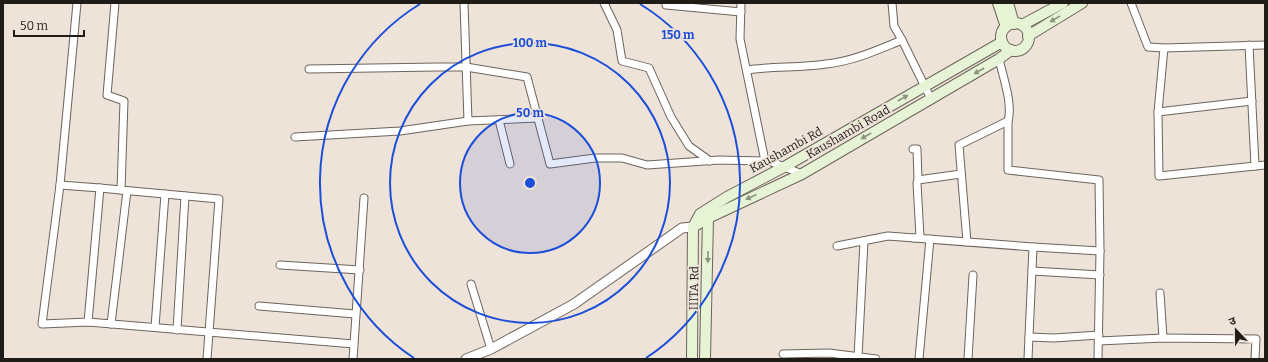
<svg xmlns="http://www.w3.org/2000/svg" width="1268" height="362" font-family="Bitter,'Noto Sans Devanagari',serif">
<rect width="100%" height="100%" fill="#eee3d9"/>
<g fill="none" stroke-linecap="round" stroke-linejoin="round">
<g stroke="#6d645b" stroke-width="9">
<g id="minor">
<path d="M 77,3 L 60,185 L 42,324 L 88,322 L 354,344"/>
<path d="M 115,3 L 107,95 L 124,101 L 121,190 L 219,199 L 207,359"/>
<path d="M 464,3 L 468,121"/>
<path d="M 604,3 L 617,30 L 622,61 L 649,68 L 671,117 L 689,146 L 710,161"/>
<path d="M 666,3 L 666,5 L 741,12"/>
<path d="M 741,3 L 740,39 L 765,161"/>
<path d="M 892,3 L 894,26 L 902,40 L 931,99"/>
<path d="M 1131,3 L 1148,47 L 1164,48 L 1265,45"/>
<path d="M 1249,45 L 1255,166"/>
<path d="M 1164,48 L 1158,112 L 1159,176 L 1265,165"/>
<path d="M 999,59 C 1003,77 1013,104 1008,121 L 1008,170 L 1099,180 L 1100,251 L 1098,359"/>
<path d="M 309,69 L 437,67 L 466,67 L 527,77 L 550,164 L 595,158 L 622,158 L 647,165 L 719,160 L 769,161 L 802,174"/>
<path d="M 747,70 C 773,66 800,68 826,64 C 854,61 877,50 902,40"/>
<path d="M 1158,112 L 1252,101"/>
<path d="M 499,120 L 510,164"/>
<path d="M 295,137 L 400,131 L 468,121 L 538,118"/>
<path d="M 913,149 L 917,149 L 918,180 L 917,183 L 920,237 L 914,238"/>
<path d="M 918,180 L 961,174"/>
<path d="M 60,185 L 100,188 L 88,322"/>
<path d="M 100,188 L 121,190"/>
<path d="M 967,242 L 959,145 L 1008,121"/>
<path d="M 837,246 L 888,236 L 1033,247 L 1100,251"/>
<path d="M 280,265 L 360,270"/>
<path d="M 1032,271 L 1100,275"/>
<path d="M 471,284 L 491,349"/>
<path d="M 1160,293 L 1163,338"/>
<path d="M 259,306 L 355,314"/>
<path d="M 111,324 L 127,191"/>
<path d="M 155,327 L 165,194"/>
<path d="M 177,330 L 185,196"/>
<path d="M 1029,337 L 1054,338 L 1099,335"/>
<path d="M 1099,341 L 1163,338 L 1256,339 L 1255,359"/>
<path d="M 783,354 L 829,353 L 876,359"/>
<path d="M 858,357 L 864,241"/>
<path d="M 353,359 L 364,198"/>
<path d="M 919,359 L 930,239"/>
<path d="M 968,359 L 973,275"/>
<path d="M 1028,359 L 1033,247"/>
</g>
</g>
<g stroke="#6d645b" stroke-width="11">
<path id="tertiary" d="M 466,359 L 491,349 L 574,304 L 682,228 L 693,227"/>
</g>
<g stroke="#6d645b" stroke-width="12">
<g id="secondary">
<path d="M 998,3 L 1006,27"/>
<path d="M 1008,3 L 1014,24"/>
<circle cx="1015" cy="37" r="14"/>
<path d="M 1022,25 L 1063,3"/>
<path d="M 1028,36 L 1082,3"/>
<path d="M 693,227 L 708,218 L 802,174 L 999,59 L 1011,50"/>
<path d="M 692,359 L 693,227 L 700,214 L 727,197 L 784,167 L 1002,42"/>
<path d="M 705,359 L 708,218"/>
</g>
</g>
<use href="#minor" stroke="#fff" stroke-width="7"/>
<use href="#tertiary" stroke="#fff" stroke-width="9"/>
<use href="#secondary" stroke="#e6f4d5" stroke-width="10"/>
</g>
<defs><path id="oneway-solid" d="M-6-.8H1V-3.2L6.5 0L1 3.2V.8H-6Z"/></defs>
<g fill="#8c9380">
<use href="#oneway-solid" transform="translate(1055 19) rotate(149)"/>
<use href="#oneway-solid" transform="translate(979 71) rotate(150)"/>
<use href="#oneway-solid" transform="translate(903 98) rotate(-30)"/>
<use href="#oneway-solid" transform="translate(866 136) rotate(150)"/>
<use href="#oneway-solid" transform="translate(751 197) rotate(155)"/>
<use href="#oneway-solid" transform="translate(708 257) rotate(91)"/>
</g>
<circle cx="530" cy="183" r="70" fill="#1d4ed8" fill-opacity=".12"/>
<g fill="none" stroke="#1d4ed8" stroke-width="2">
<circle cx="530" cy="183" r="70"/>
<circle cx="530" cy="183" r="140"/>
<path d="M414 358A210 210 0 0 1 420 4M640 4A210 210 0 0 1 646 358"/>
</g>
<g text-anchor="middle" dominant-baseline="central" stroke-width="3.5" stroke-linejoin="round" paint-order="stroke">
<g font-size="12" fill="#1f1c18" stroke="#eee3d9">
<text transform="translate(848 132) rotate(-30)">Kaushambi Road</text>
<text transform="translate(786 150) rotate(-29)">Kaushambi Rd</text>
<text transform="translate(694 288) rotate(-89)">IIITA Rd</text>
</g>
</g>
<circle cx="530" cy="183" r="6" fill="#1d4ed8" stroke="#eee3d9" stroke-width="2"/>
<g font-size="12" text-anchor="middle" font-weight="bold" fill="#1d4ed8" stroke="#eee3d9" stroke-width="3.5" stroke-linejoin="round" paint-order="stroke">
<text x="678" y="39">150 m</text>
<text x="530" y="47">100 m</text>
<text x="530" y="117">50 m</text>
</g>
<rect width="1268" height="362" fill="none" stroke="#1f1c18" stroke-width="8"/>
<g transform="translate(1236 330) rotate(338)" stroke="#eee3d9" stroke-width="3" paint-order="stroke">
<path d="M0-3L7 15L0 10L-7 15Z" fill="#1f1c18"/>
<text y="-6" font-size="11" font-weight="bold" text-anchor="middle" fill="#1f1c18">उ</text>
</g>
<path d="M14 30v6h70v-6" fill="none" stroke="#1f1c18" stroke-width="2"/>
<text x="20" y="30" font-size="12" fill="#1f1c18" stroke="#eee3d9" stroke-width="3" paint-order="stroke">50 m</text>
</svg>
